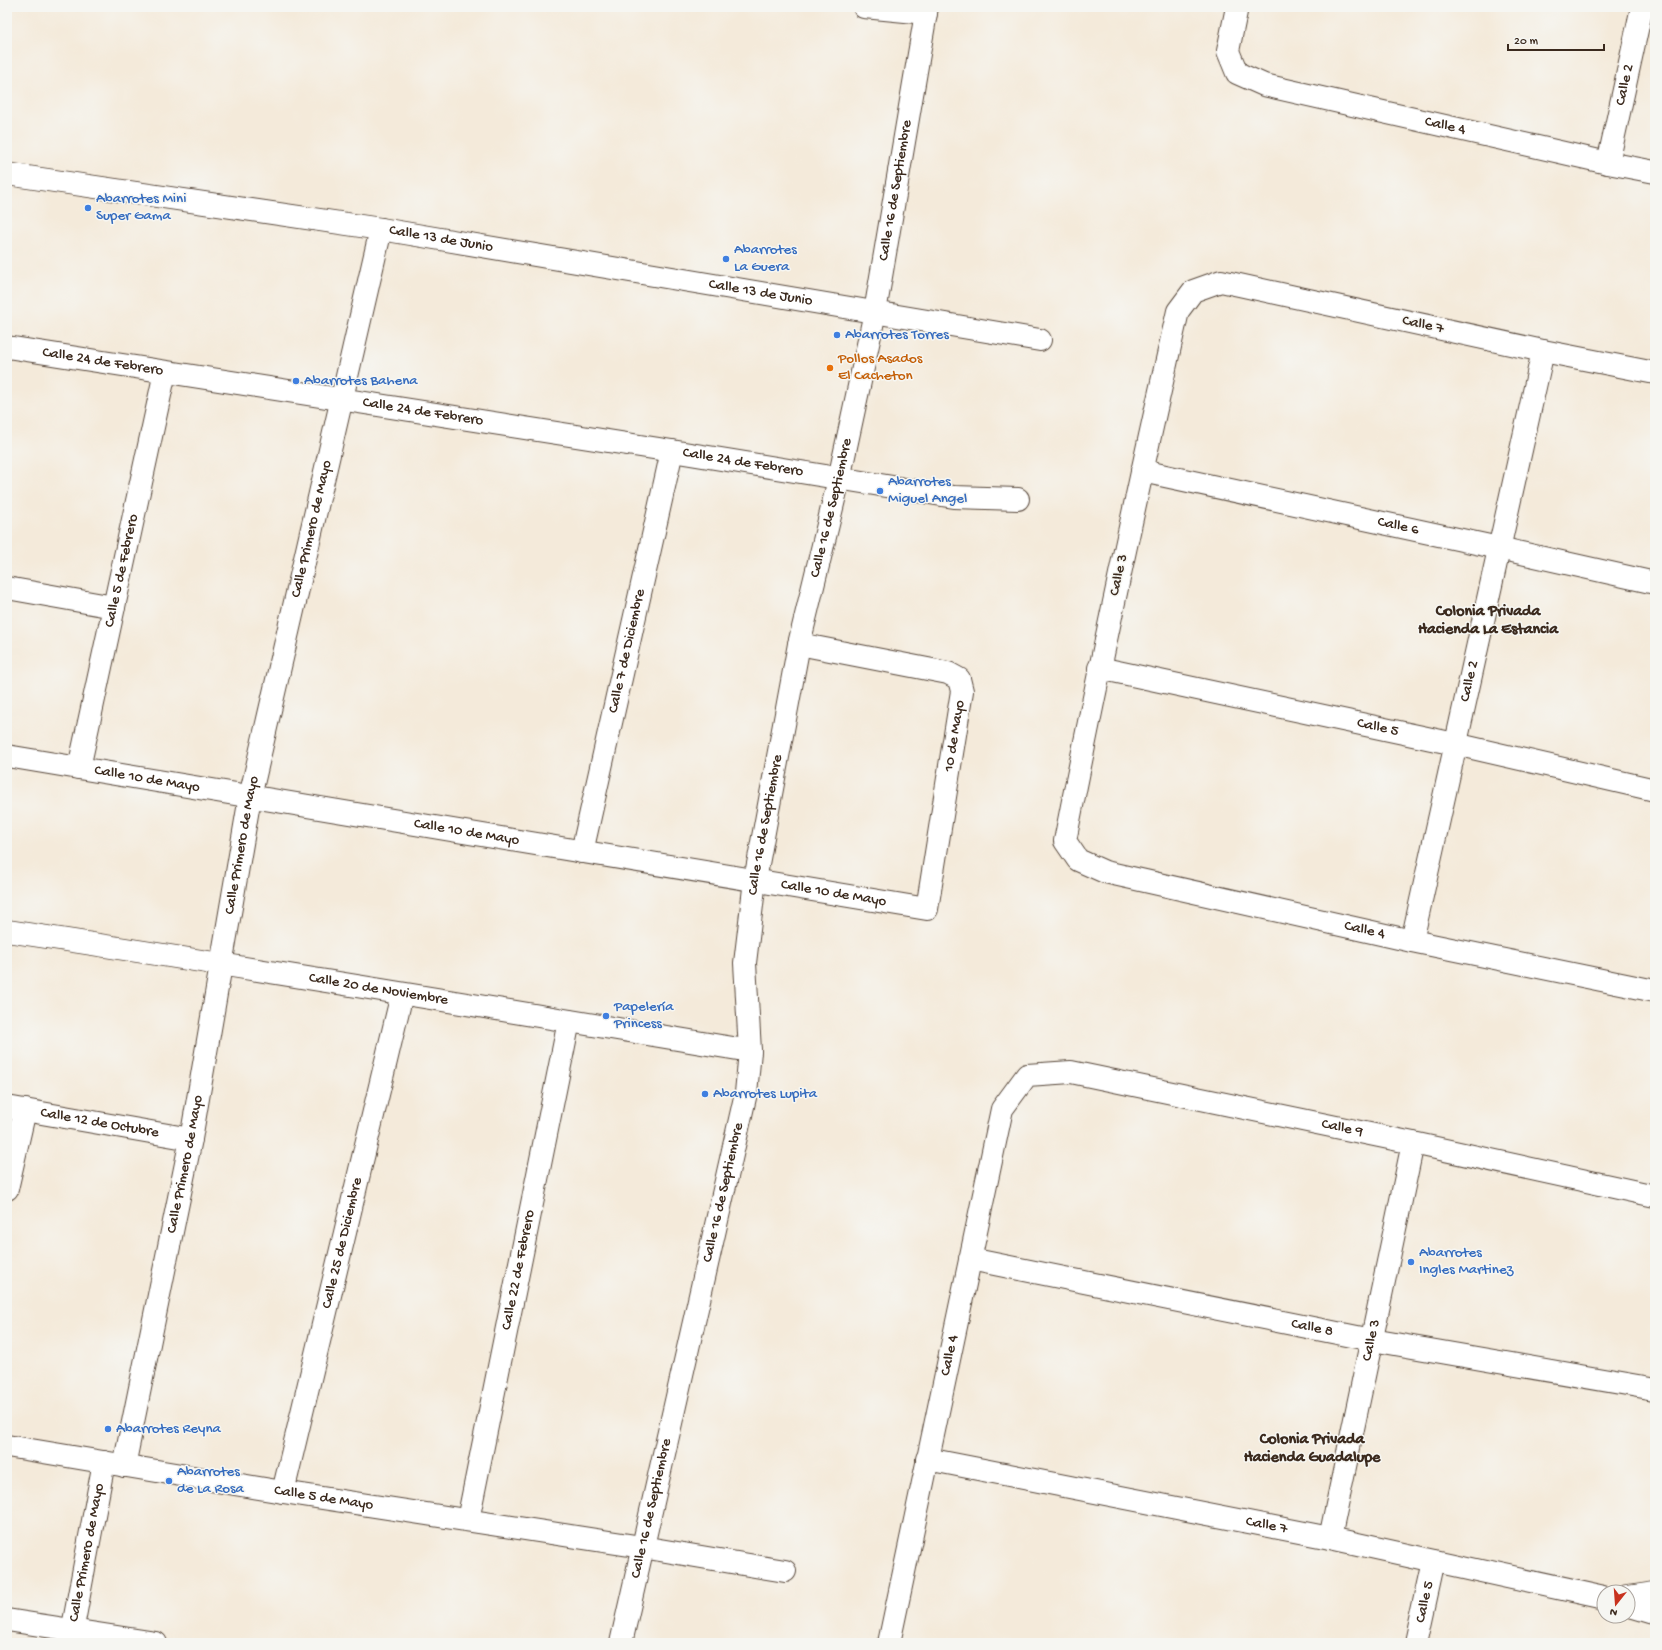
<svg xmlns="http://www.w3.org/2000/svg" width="1662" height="1650" font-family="'Gochi Hand',sans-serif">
<rect width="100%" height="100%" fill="#f6f6f2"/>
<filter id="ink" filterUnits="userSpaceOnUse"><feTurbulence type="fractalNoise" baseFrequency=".025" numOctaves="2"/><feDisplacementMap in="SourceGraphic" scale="8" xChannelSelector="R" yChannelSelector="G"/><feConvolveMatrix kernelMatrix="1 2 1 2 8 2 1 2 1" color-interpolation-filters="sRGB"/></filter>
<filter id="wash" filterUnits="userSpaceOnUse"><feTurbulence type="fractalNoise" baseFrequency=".012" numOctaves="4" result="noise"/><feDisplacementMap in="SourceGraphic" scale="16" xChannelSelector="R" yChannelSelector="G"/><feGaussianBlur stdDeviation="0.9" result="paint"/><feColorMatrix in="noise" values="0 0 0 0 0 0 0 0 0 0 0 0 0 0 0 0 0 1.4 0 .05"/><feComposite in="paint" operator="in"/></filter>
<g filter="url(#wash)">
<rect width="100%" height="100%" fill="#f4eada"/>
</g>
<g filter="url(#ink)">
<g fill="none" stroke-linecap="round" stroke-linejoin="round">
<g stroke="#57473a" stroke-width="24">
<g id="minor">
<path d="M 864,7 L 926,13"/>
<path id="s1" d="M 1237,7 L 1228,51 L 1237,73 L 1264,85 L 1608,163 L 1655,172"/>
<path id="s2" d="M 1608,163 L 1642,7"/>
<path id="s3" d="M 7,174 L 381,229 L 1040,340"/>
<path id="s4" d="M 7,347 L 672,451 L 954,497 L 1018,499"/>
<path id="s5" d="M 1655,373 L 1543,351 L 1221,281 L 1193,291 L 1178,311 C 1138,487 1100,664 1065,841 L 1078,860 L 1105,872 L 1412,941 L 1655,991"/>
<path id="s6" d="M 1142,471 L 1499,548 L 1655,583"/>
<path d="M 7,588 L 114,607"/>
<path id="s7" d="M 1099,668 L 1455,744 L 1655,790"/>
<path id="s8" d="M 7,756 L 927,909 L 962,691 L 959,679 L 948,673 L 799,644"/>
<path id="s9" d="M 79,768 L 165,372"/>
<path id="s10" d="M 582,852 L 672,451"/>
<path id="s11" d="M 7,931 C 255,968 503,1010 750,1051"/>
<path id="s12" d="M 1412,941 L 1543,351"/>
<path id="s13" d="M 7,1107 L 191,1139"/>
<path d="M 7,1189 L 25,1110"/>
<path id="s14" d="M 970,1259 L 1372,1340 L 1655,1389"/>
<path id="s15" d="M 7,1446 L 283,1492 L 642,1547 L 785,1571"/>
<path id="s16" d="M 927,1459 L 1330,1538 L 1604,1598"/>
<path id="s17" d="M 124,1466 L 191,1139 L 250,797 L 381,229"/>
<path id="s18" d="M 283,1492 L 402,994"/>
<path id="s19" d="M 468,1520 L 569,1021"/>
<path id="s20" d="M 1330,1538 L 1413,1143"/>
<path d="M 1628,1597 L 1655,1593"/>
<path d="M 1628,1605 L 1655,1613"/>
<path d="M 7,1620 L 156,1643"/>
<path id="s21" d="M 70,1643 L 104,1462"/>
<path id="s22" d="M 621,1643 L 746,1093 L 750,1051 L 745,963 L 755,880 L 799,644 L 839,479 L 875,312 L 927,7"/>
<path id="s23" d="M 889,1643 L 1002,1109 L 1027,1075 L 1071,1072 L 1413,1143 L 1655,1196"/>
<path id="s24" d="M 1416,1643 L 1434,1561"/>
</g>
</g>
<use href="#minor" stroke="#fff" stroke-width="22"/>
</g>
</g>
<g fill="#3f7fe0" stroke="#f6f6f2" stroke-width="1.5">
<circle cx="88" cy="208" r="4"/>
<circle cx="726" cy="259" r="4"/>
<circle cx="837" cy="335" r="4"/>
<circle cx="296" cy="381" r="4"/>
<circle cx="880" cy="491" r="4"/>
<circle cx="606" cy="1016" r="4"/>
<circle cx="705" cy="1094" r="4"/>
<circle cx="1411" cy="1262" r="4"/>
<circle cx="108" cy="1429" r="4"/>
<circle cx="169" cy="1481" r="4"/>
</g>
<circle fill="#e8710a" stroke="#f6f6f2" stroke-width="1.5" cx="830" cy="368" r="4"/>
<g text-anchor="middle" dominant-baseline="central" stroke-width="3" stroke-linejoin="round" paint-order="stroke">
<g font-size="15" fill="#3b2a1e" stroke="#f6f6f2">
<text stroke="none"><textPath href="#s2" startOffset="80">Calle 2</textPath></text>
<text stroke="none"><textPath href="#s1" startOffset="284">Calle 4</textPath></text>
<text stroke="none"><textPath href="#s22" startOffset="1482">Calle 16 de Septiembre</textPath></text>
<text stroke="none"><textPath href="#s3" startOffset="439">Calle 13 de Junio</textPath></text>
<text stroke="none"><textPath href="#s3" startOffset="763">Calle 13 de Junio</textPath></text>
<text transform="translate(1423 325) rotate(12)">Calle 7</text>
<text stroke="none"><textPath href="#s4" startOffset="97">Calle 24 de Febrero</textPath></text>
<text stroke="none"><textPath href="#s4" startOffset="421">Calle 24 de Febrero</textPath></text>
<text stroke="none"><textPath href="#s4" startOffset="745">Calle 24 de Febrero</textPath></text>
<text stroke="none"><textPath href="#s22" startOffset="1158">Calle 16 de Septiembre</textPath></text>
<text stroke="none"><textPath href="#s6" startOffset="262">Calle 6</textPath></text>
<text stroke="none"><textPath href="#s17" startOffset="956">Calle Primero de Mayo</textPath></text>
<text stroke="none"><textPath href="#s9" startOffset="202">Calle 5 de Febrero</textPath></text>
<text transform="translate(1119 575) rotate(-78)">Calle 3</text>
<text stroke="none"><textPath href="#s10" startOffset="206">Calle 7 de Diciembre</textPath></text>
<text stroke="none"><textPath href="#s12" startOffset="266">Calle 2</textPath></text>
<text stroke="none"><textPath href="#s7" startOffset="285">Calle 5</textPath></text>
<text stroke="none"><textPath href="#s8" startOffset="1108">10 de Mayo</textPath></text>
<text stroke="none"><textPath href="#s8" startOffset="142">Calle 10 de Mayo</textPath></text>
<text stroke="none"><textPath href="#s22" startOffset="834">Calle 16 de Septiembre</textPath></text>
<text stroke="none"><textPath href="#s8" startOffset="466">Calle 10 de Mayo</textPath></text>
<text stroke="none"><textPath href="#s17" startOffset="632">Calle Primero de Mayo</textPath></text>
<text stroke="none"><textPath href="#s8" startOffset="838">Calle 10 de Mayo</textPath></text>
<text stroke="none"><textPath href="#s5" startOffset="1359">Calle 4</textPath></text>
<text stroke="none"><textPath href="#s11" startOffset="376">Calle 20 de Noviembre</textPath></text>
<text stroke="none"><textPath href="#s13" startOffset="94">Calle 12 de Octubre</textPath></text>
<text stroke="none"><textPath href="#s23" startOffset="909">Calle 9</textPath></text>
<text stroke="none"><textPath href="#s17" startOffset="308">Calle Primero de Mayo</textPath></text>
<text stroke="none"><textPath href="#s22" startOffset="462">Calle 16 de Septiembre</textPath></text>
<text stroke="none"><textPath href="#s18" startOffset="256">Calle 25 de Diciembre</textPath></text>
<text stroke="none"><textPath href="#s19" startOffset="255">Calle 22 de Febrero</textPath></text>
<text stroke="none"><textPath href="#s14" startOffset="349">Calle 8</textPath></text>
<text stroke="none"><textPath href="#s20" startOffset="202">Calle 3</textPath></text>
<text stroke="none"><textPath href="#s23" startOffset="294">Calle 4</textPath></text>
<text stroke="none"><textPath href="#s15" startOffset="321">Calle 5 de Mayo</textPath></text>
<text stroke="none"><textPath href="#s22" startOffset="138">Calle 16 de Septiembre</textPath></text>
<text stroke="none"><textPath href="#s16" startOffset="346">Calle 7</textPath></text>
<text stroke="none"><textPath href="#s21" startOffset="92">Calle Primero de Mayo</textPath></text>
<text stroke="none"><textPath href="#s24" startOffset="42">Calle 5</textPath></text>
</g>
<g font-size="15" fill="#366cbe" stroke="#f6f6f2" text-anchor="start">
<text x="96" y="199">Abarrotes Mini<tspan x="96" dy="17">Super Gama</tspan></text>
<text x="734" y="250">Abarrotes<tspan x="734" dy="17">La Guera</tspan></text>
<text x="845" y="335">Abarrotes Torres</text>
<text x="304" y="381">Abarrotes Bahena</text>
<text x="888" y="482">Abarrotes<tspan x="888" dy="17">Miguel Angel</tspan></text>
<text x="614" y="1007">Papelería<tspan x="614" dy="17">Princess</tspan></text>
<text x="713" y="1094">Abarrotes Lupita</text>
<text x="1419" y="1253">Abarrotes<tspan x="1419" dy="17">Ingles Martinez</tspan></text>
<text x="116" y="1429">Abarrotes Reyna</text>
<text x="177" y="1472">Abarrotes<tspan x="177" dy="17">de La Rosa</tspan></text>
</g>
<g font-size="15" fill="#c56008" stroke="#f6f6f2" text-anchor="start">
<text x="838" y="359">Pollos Asados<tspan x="838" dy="17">El Cacheton</tspan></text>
</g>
<g font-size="16" font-weight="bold" fill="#3b2a1e" stroke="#f6f6f2">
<text x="1488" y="612">Colonia Privada<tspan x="1488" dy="18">Hacienda La Estancia</tspan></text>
<text x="1312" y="1440">Colonia Privada<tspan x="1312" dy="18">Hacienda Guadalupe</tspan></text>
</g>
</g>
<rect width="1662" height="1650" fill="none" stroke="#f6f6f2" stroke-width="24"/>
<g transform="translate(1616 1604) rotate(197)"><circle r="19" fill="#f6f6f2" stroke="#aba49d"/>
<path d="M0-3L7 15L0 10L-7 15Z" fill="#c8321e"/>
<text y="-6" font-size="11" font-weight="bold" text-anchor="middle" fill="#3b2a1e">N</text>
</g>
<path d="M1508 44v6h96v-6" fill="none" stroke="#3b2a1e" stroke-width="2"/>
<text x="1514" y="44" font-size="12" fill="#3b2a1e" stroke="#f6f6f2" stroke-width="3" paint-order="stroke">20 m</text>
</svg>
